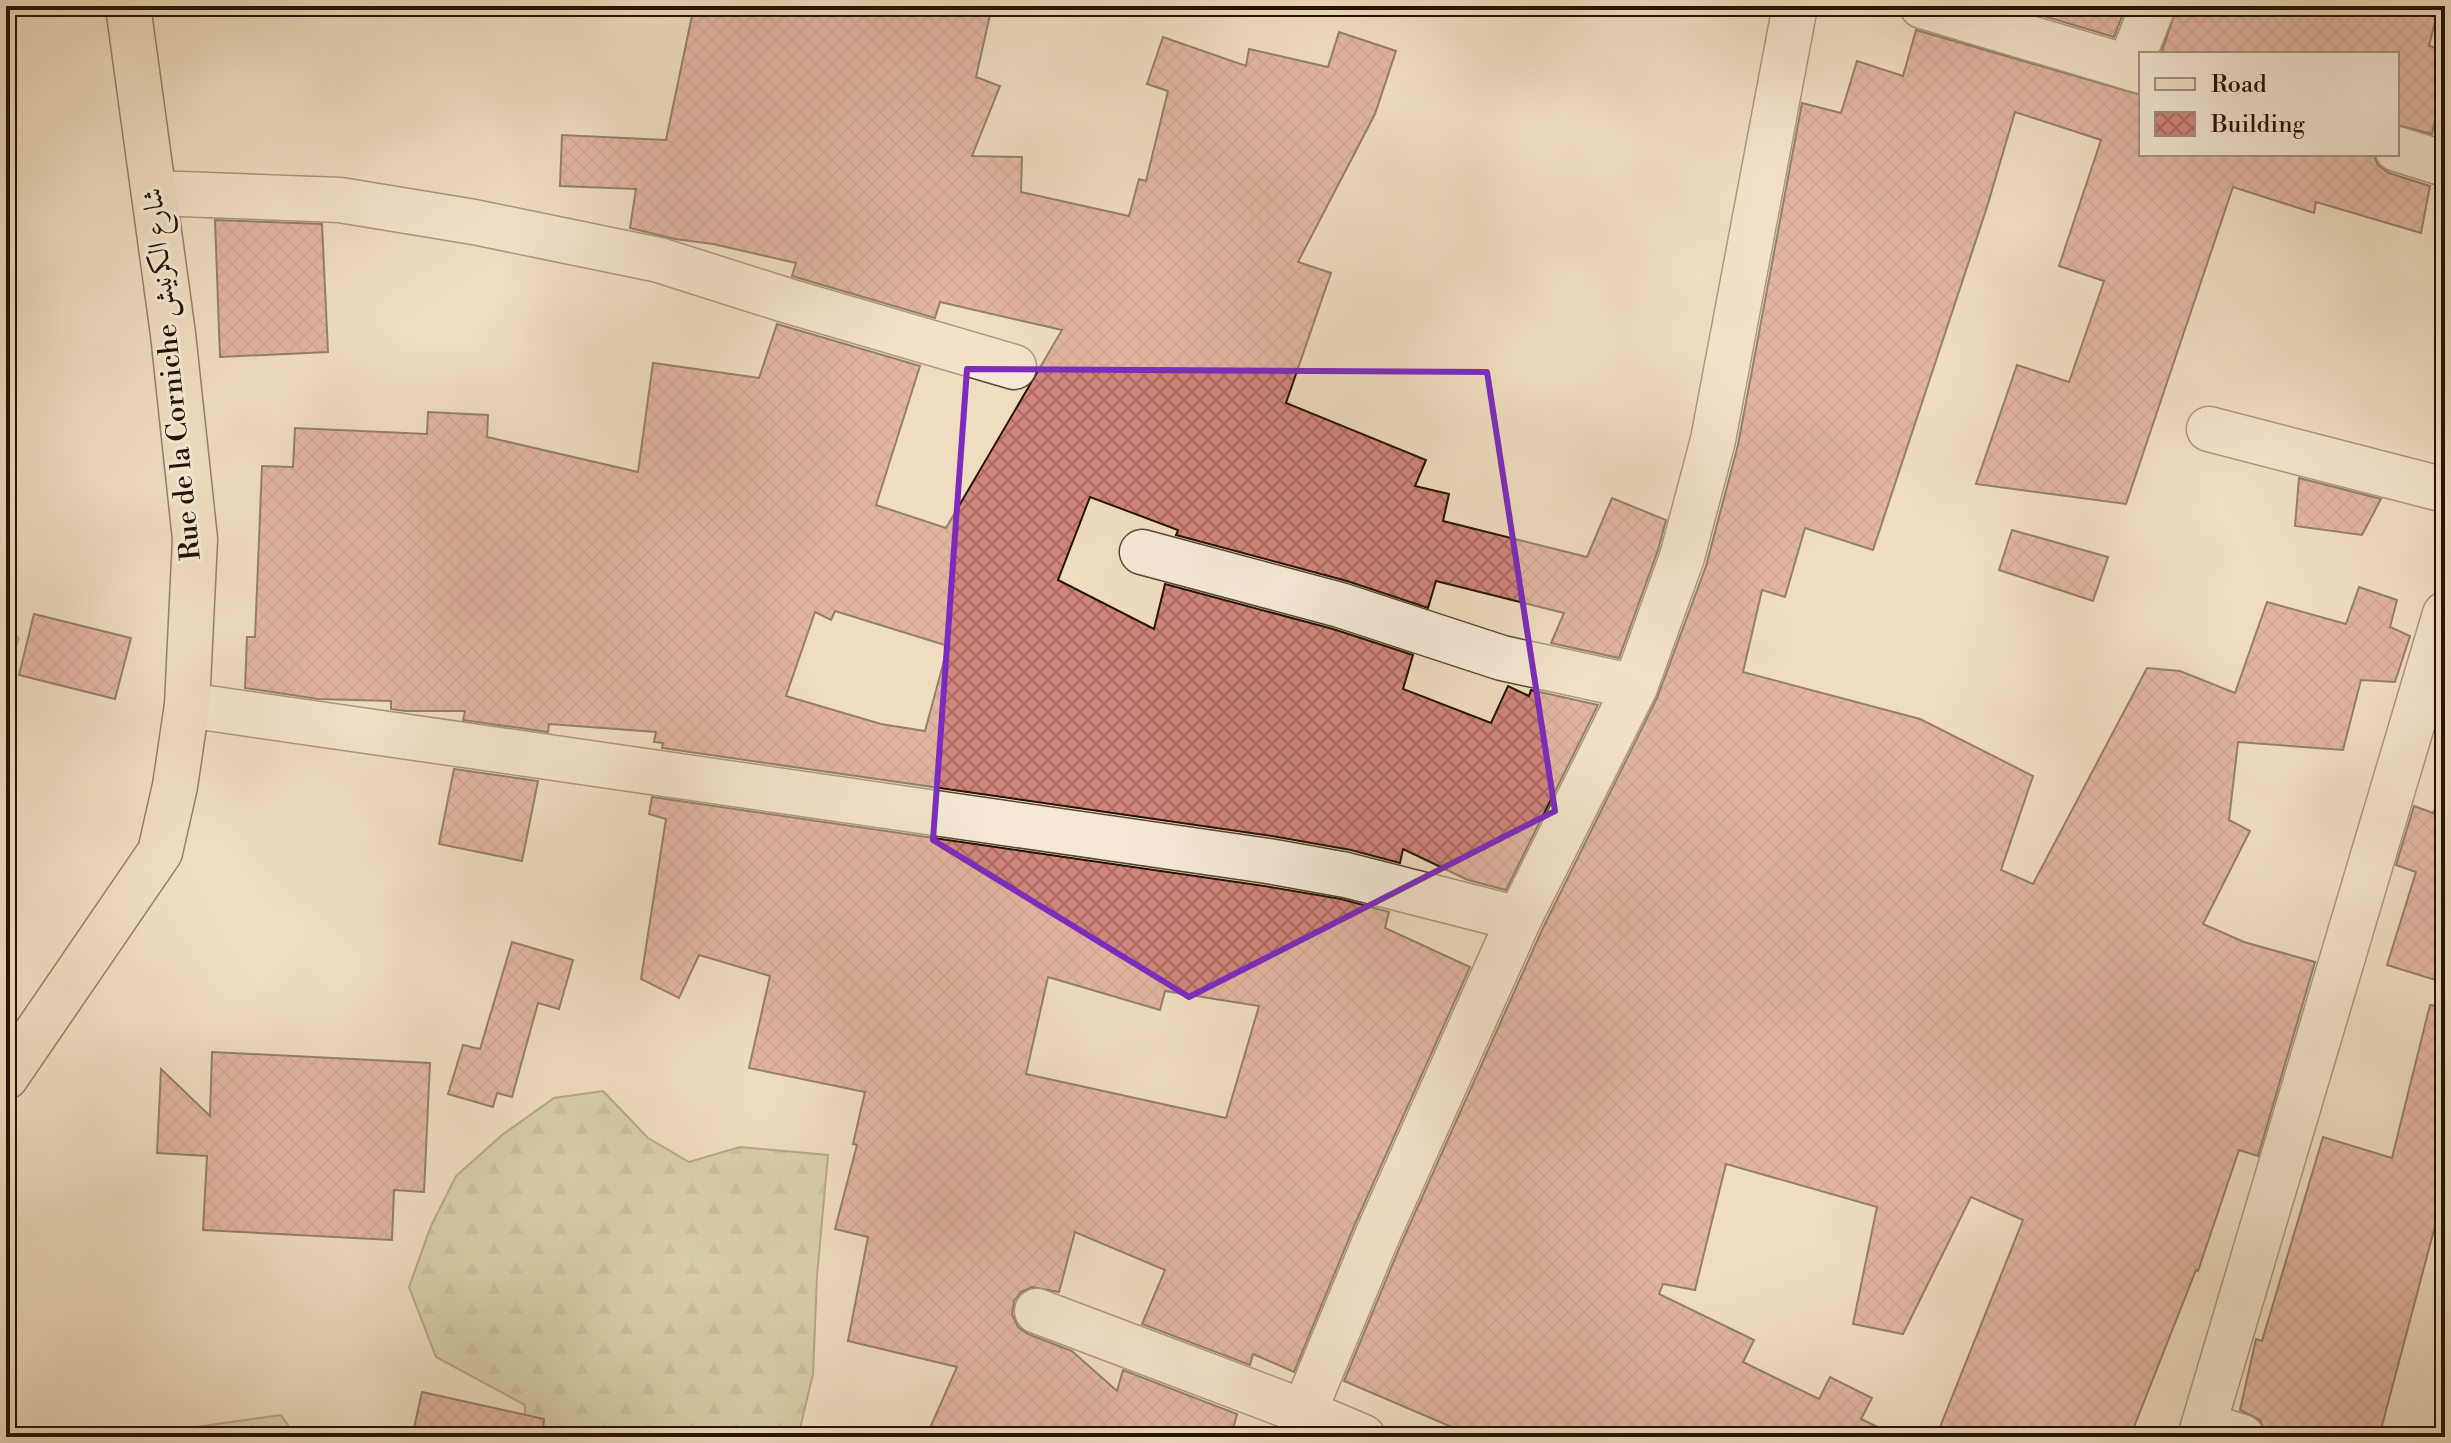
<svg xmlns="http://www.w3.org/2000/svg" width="2451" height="1443" font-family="'Libre Bodoni',Amiri,serif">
<defs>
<pattern id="forest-firs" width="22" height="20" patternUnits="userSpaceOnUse" patternTransform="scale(2)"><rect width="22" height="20" fill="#bac192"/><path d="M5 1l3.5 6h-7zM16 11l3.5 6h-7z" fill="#a0a57c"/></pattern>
<pattern id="water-rules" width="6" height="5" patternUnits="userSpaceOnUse" patternTransform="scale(2)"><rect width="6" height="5" fill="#a0b8be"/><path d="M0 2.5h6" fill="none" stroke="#8a9da2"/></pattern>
<pattern id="building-cross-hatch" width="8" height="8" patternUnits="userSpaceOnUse" patternTransform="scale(2)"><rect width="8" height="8" fill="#d2857d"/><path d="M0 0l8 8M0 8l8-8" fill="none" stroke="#aa6c64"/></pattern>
</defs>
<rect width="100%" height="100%" fill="#f0ddc0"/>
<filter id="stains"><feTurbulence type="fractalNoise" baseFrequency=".0025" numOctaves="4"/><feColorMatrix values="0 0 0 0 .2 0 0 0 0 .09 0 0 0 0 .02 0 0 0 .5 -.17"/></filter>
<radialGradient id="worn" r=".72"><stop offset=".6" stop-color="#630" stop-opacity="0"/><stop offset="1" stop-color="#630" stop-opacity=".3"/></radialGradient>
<g fill="url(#forest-firs)" stroke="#6f6a4a" stroke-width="2">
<path d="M 603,1091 L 648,1138 L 689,1162 L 740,1147 L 828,1155 L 817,1276 L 813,1374 L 798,1437 L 524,1437 L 525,1405 L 436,1357 L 409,1287 L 431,1226 L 456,1176 L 502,1135 L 554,1098 Z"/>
<path d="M 281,1415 L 296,1437 L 125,1437 Z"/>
</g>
<path fill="url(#water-rules)" stroke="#6e7673" stroke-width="2" d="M 6,622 L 19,639 L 6,669 Z"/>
<g fill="url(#building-cross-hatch)" stroke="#241302" stroke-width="2" fill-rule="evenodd">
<path d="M 694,6 L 992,6 L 976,77 L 1000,86 L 972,156 L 1022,157 L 1021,192 L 1129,216 L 1139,179 L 1146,181 L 1168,91 L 1147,84 L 1163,37 L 1246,66 L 1249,49 L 1328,67 L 1339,32 L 1396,51 L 1375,114 L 1298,262 L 1331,273 L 1286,403 L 1426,460 L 1415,486 L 1449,494 L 1443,521 L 1587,557 L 1612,498 L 1666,520 L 1658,550 L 1619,658 L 1551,643 L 1564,613 L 1436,581 L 1428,608 L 1347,581 L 1176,535 L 1178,530 L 1090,497 L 1058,580 L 1154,629 L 1165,584 L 1333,629 L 1413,655 L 1403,689 L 1491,723 L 1508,686 L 1529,696 L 1531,690 L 1598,705 L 1506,890 L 1468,880 L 1403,849 L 1400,863 L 1351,850 L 1272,836 L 662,748 L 663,743 L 654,742 L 656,732 L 549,724 L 548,732 L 463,720 L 465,711 L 405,711 L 391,709 L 391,701 L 318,699 L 245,688 L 247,637 L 255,637 L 262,466 L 293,467 L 295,428 L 427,434 L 428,412 L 488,415 L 487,437 L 638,472 L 653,363 L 759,378 L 777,324 L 920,366 L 876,505 L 946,528 L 1062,330 L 940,302 L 935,318 L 792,276 L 796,263 L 713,244 L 675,239 L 630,228 L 636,189 L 560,186 L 562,135 L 666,140 ZM 835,611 L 948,646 L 925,731 L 881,724 L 786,696 L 815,612 L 831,620 Z"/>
<path d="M 2010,6 L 2126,6 L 2114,37 Z"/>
<path d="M 2177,6 L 2439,6 L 2429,46 L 2445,50 L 2445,72 L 2432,134 L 2397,125 L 2397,54 L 2161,54 Z"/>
<path d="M 1916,30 L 2141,95 L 2141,154 L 2373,154 L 2378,165 L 2389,173 L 2430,186 L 2421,233 L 2316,202 L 2314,213 L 2233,187 L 2126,504 L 1976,484 L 2017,365 L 2069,382 L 2104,281 L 2059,266 L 2101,140 L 2015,112 L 1987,207 L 1873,550 L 1805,528 L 1785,597 L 1762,590 L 1743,672 L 1920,719 L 2033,776 L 2001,870 L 2033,884 L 2147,668 L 2180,671 L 2235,693 L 2267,602 L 2346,624 L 2359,587 L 2397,600 L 2390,627 L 2410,636 L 2395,682 L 2361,680 L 2343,750 L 2238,742 L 2229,820 L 2250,831 L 2203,924 L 2244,942 L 2315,962 L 2258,1156 L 2239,1150 L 2198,1271 L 2196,1270 L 2130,1437 L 1936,1437 L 2023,1220 L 1971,1197 L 1903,1334 L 1853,1324 L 1877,1207 L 1726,1164 L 1695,1290 L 1663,1284 L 1659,1294 L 1754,1340 L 1743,1362 L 1819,1399 L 1830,1377 L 1872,1398 L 1861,1419 L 1898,1437 L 1475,1437 L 1344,1381 L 1401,1244 L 1542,930 L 1657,698 L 1706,566 L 1738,445 L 1802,103 L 1841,113 L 1857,61 L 1903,76 Z"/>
<path d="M 215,220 L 322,224 L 328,352 L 220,357 Z"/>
<path d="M 2299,478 L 2381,499 L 2362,535 L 2295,526 Z"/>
<path d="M 2012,530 L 2108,557 L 2093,601 L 1999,570 Z"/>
<path d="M 34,614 L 131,638 L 115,699 L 19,675 Z"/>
<path d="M 454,769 L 538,781 L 522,861 L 439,844 Z"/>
<path d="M 652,797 L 1264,886 L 1341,899 L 1389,912 L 1385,928 L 1470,967 L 1355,1224 L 1294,1372 L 1253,1354 L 1250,1365 L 1142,1324 L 1165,1270 L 1075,1232 L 1059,1292 L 1032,1287 L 1021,1292 L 1014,1301 L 1012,1314 L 1018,1327 L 1028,1334 L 1072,1351 L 1117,1391 L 1123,1370 L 1237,1414 L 1231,1437 L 926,1437 L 957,1367 L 848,1341 L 868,1237 L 835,1229 L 857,1145 L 853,1144 L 865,1092 L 749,1068 L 770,976 L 699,955 L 679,998 L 641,979 L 666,819 L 649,814 ZM 1048,977 L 1160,1010 L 1165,991 L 1259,1006 L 1226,1118 L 1026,1074 Z"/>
<path d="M 2414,806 L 2433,813 L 2435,809 L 2445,810 L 2445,983 L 2387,965 L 2416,872 L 2396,865 Z"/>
<path d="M 512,942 L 573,960 L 559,1009 L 538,1003 L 512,1097 L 497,1093 L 493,1107 L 448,1094 L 463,1045 L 480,1049 Z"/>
<path d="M 2430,1005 L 2445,1007 L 2445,1213 L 2439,1211 L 2379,1437 L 2266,1435 L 2260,1420 L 2240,1410 L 2256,1339 L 2262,1341 L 2323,1137 L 2392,1158 Z"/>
<path d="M 212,1052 L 430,1063 L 424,1192 L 394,1190 L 392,1240 L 203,1230 L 207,1156 L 157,1153 L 161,1069 L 210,1116 Z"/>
<path d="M 422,1392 L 544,1419 L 542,1437 L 412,1437 Z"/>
</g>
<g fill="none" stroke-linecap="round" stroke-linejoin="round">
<g stroke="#574632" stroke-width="47">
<g id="minor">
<path d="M 1922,6 L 2141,71"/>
<path d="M 2129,67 L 2153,6"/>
<path d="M 2397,149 L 2445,164"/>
<path d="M 154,193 L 340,200 L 474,222 L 659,260 L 785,300 L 1014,367"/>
<path d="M 2209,429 L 2445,490"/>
<path d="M 1142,552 L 1340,605 L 1502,658 L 1635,687"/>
<path d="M 187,705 L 1268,861 L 1346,875 L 1519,919"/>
<path d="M 1037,1311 L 1304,1412 L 1363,1437"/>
<path d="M 1304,1412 L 1378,1234 L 1519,919 L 1635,687 L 1682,557 L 1713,440 L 1795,6"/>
<path d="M 2204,1425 L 2242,1437"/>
<path d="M 2200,1437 L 2445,614"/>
</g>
</g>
<g stroke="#241302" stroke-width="47">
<path id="major" d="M 6,1077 L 160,852 L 175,786 L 187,705 L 195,539 L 173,334 L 128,6"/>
</g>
<use href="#minor" stroke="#f5e9d6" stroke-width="44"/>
<use href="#major" stroke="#f0ddc0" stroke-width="44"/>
</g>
<path d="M0 0H2451V1443H0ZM 967,369 L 1487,372 L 1555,811 L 1189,997 L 933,840 Z" fill="#f0ddc0" fill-opacity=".55" fill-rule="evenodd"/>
<path fill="none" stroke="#7b2cbf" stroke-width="6" stroke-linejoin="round" d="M 967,369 L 1487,372 L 1555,811 L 1189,997 L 933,840 Z"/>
<g text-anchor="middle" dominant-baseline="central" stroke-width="6" stroke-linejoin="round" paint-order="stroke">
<g font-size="28" fill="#241302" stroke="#f5e9d6">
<text transform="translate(172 374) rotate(-96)">Rue de la Corniche شارع الكرنيش</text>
</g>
</g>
<rect width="2451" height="1443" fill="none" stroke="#f0ddc0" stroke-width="32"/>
<rect x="8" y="8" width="2435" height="1427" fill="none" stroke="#241302" stroke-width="4"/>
<rect x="16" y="16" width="2419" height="1411" fill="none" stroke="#241302" stroke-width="2"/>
<rect x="2139" y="52" width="260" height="104" fill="#f5e9d6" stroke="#a19381" stroke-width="2"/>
<rect x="2155" y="78" width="40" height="12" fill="#f0ddc0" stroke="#a19381" stroke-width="2"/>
<text x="2211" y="92" font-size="24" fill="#241302">Road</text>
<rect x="2155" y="112" width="40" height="24" fill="url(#building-cross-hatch)" stroke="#a19381" stroke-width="2"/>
<text x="2211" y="132" font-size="24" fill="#241302">Building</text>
<rect width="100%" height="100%" filter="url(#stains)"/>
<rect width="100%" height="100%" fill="url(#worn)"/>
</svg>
